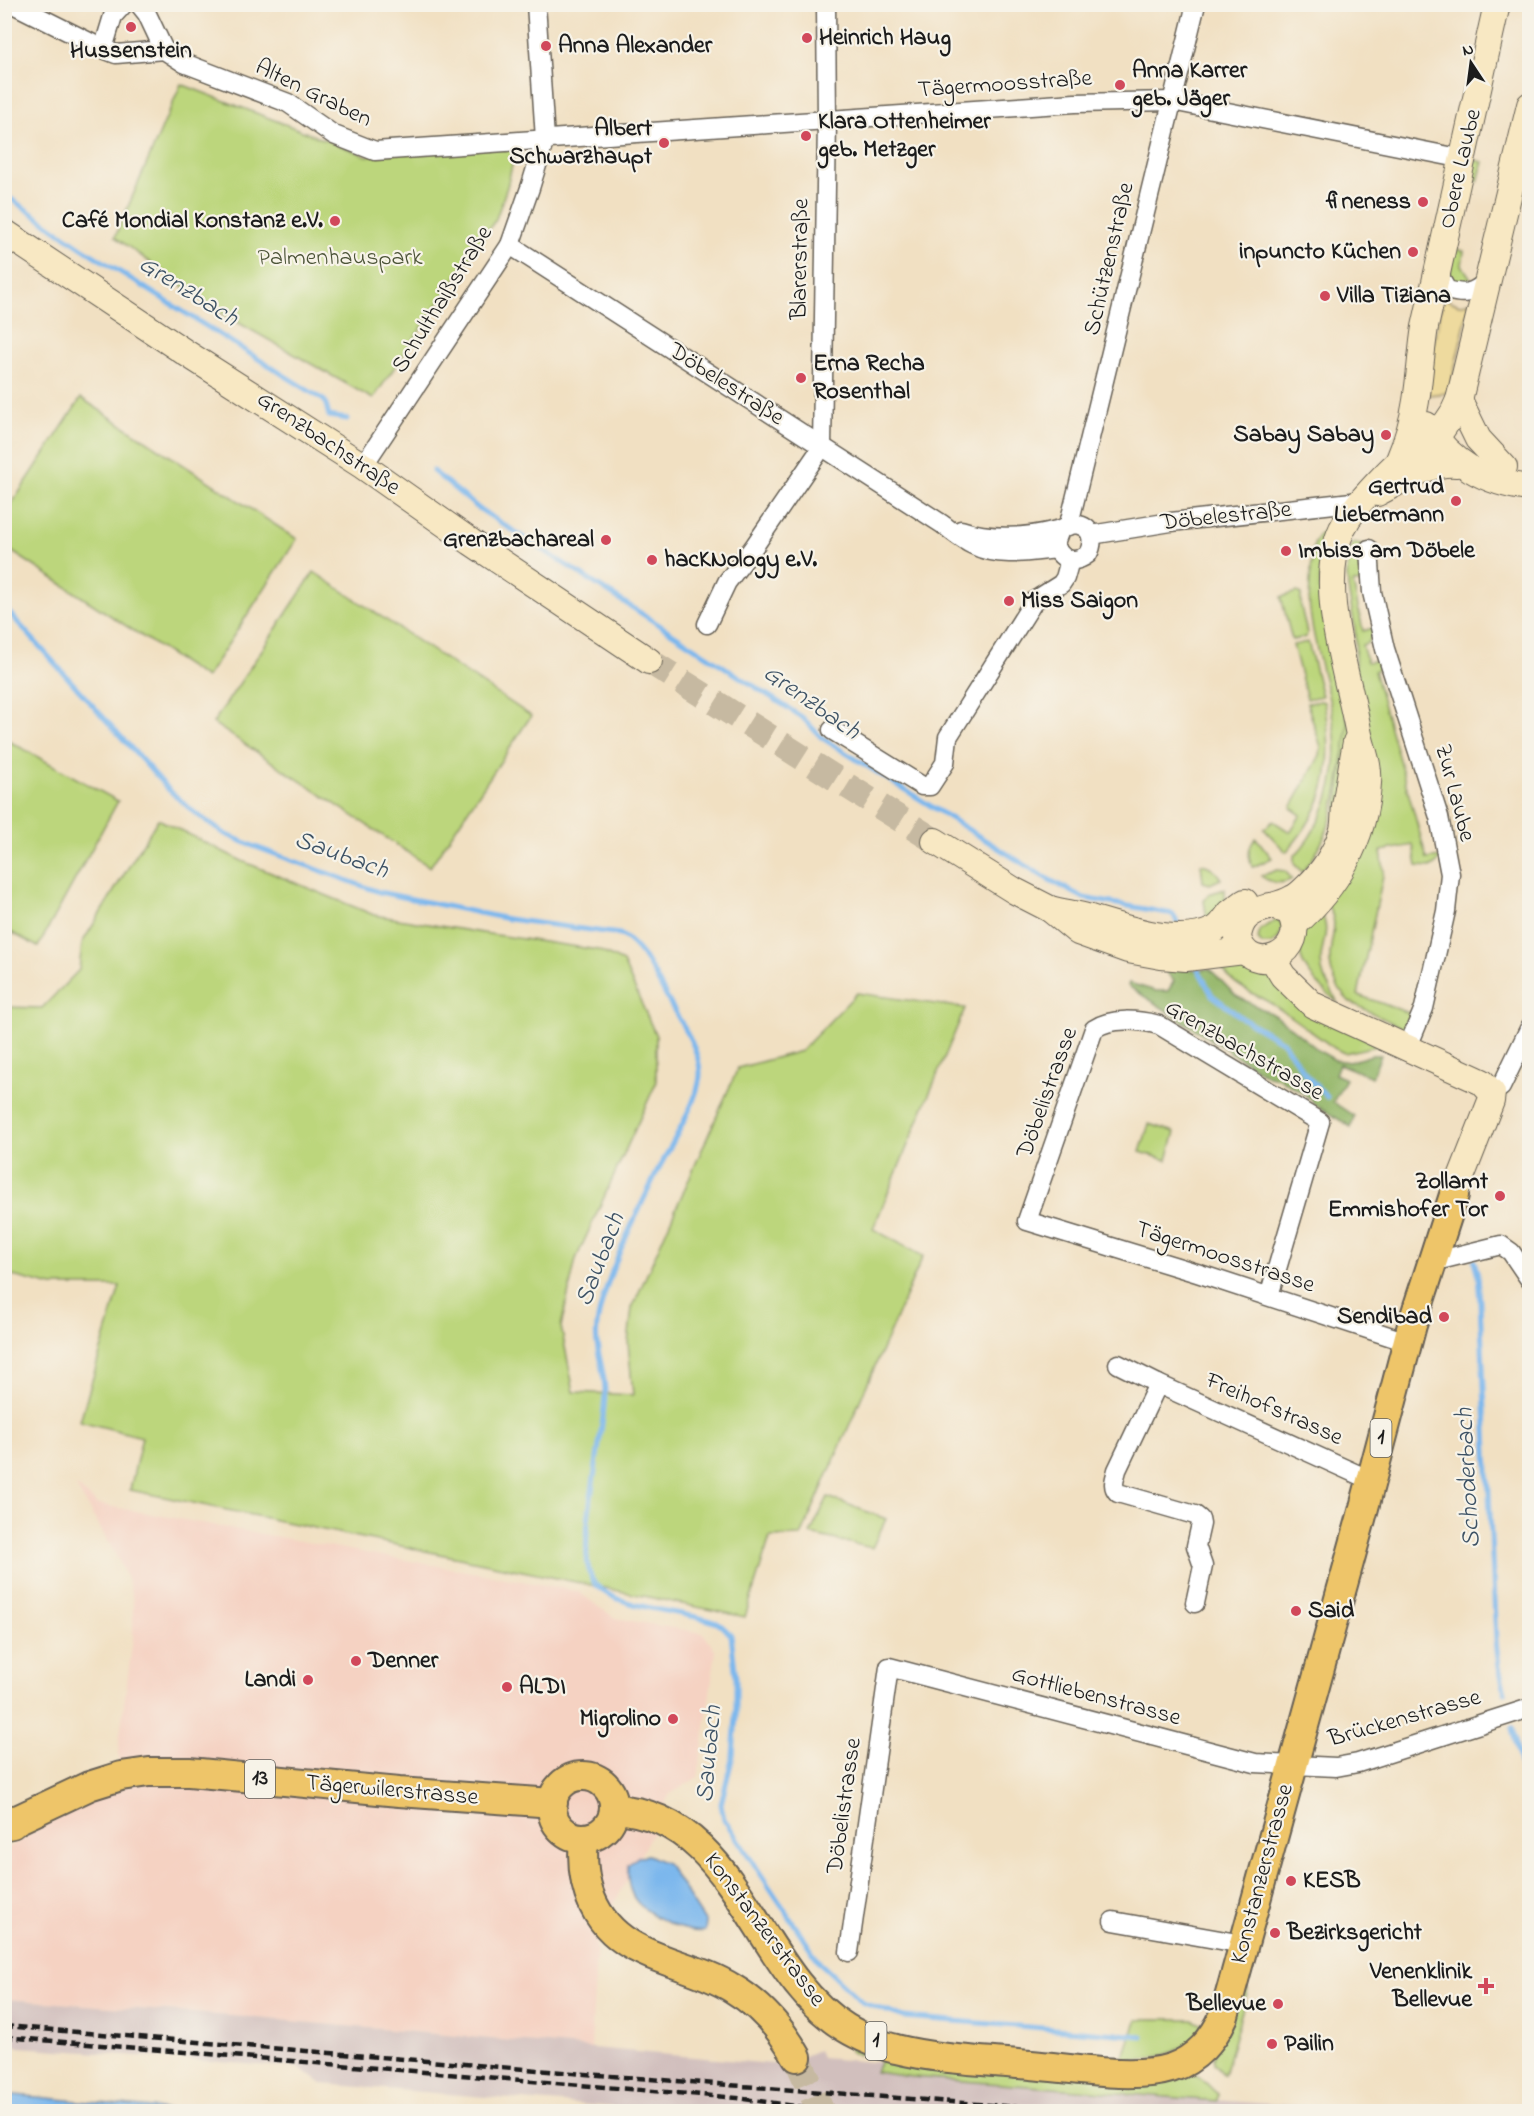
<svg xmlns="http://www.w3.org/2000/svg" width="1534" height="2116" font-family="'Indie Flower',sans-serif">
<rect width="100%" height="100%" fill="#f7f3e8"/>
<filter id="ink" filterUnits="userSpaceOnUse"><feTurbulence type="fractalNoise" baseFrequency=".0167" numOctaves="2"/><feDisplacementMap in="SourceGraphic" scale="12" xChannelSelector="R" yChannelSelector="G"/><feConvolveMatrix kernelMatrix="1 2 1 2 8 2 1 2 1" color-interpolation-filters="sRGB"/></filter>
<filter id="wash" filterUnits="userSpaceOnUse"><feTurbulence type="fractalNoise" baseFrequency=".008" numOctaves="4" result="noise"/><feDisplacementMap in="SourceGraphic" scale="24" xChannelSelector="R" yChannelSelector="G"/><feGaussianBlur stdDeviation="1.35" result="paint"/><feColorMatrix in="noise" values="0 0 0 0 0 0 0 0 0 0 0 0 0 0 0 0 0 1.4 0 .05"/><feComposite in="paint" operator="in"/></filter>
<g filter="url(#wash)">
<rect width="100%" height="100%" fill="#f1e0c2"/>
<path fill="#f5d2c2" d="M 75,1485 L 97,1504 L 577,1591 L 615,1618 L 703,1633 L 716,1651 L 698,1777 L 669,1795 L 652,1834 L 597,1934 L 591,2048 L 245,2017 L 5,1999 L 5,1850 L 75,1806 L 119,1766 L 119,1741 L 133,1638 L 133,1601 L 128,1581 L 118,1559 Z"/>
<path fill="#d1bfbd" d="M 4,1999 L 245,2017 L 783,2065 L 818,2050 L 821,2058 L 912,2065 L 1198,2099 L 1372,2111 L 675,2112 L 322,2084 L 300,2068 L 5,2046 Z"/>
<g fill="#bcd67b" stroke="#6c794c" stroke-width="1.5">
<path d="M 181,84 L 367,156 L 518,140 L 507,187 L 496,219 L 373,399 L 216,310 L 115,237 Z"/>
<path d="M 1471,159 L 1483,162 L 1478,182 L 1467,177 Z"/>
<path d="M 1454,248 L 1464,251 L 1462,265 L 1471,279 L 1467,284 L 1462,286 L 1453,281 L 1449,276 Z"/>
<path d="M 81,398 L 297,539 L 206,678 L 5,547 L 5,514 Z"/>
<path d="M 1322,532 L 1327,532 C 1306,601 1338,658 1348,726 C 1349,736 1345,748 1343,757 C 1337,798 1331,840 1302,872 L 1294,864 L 1294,856 C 1306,845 1315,829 1322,814 C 1355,741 1319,684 1310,612 C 1308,595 1310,578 1312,561 C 1313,550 1313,539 1322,532 Z"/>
<path d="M 1353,543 L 1362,545 L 1365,582 L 1353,583 L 1363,631 L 1373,628 L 1374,633 L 1368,643 L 1362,645 L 1367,662 L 1379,660 L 1386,667 L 1374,671 L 1427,859 L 1441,857 L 1438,862 L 1432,867 L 1417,866 L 1413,845 L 1381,851 L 1384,871 L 1358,995 L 1412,1014 L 1408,1031 L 1350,1002 C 1338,991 1329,973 1330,956 C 1331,933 1341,923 1325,902 L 1355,669 C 1355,657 1356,643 1355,631 C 1352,600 1340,574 1353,543 Z"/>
<path d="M 314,572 L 531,716 L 430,867 L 213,723 Z"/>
<path d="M 1297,592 L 1301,594 L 1301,607 L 1307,633 L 1306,637 L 1292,640 L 1281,597 Z"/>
<path d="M 1308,642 L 1322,696 L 1307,699 L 1293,645 Z"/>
<path d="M 1321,701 L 1324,702 C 1335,763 1329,805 1286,852 L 1264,829 L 1273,821 L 1290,832 L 1301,815 L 1291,808 L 1320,755 L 1321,747 L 1307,703 Z"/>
<path d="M 5,739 L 118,801 L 38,947 L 5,929 Z"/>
<path d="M 158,819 L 242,861 L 374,915 L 482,933 L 598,950 L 623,962 L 656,1036 L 656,1083 L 576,1259 L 561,1327 L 574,1392 L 633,1395 L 628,1343 L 632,1308 L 738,1068 L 801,1051 L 857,993 L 965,1008 L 873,1229 L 923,1256 L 801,1536 L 770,1537 L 745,1617 L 130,1490 L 142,1437 L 80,1421 L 120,1286 L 52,1286 L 5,1274 L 4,1007 L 42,1008 L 79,970 L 82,943 Z"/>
<path d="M 1256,838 L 1272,858 L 1253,867 C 1247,858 1248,846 1256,838 Z"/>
<path d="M 1201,864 C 1212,866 1215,870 1221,879 L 1210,884 L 1203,882 Z"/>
<path d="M 1277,870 L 1285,871 L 1292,879 C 1282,885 1270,883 1261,876 Z"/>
<path d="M 1225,889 L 1225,906 L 1208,925 L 1204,901 L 1209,894 Z"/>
<path d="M 1321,915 C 1332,929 1320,946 1321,962 C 1322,982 1332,988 1337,1002 C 1325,992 1300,968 1300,951 C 1299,944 1303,934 1304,927 Z"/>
<path d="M 1278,919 L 1282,925 L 1279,938 L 1271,944 L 1262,944 L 1258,939 L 1260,930 Z"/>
<path d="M 1219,960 L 1259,967 L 1377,1046 L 1344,1053 L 1334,1048 C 1314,1034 1293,1018 1272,1004 C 1252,992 1227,985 1219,960 Z"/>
<path d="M 1149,1124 L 1175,1132 L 1167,1160 L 1140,1152 Z"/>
<path d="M 828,1497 L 886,1519 L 872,1548 L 810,1534 Z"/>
<path d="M 1241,1988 L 1248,1990 L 1224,2075 L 1214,2064 L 1214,2057 Z"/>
<path d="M 1137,2019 L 1193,2019 L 1201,2023 L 1203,2028 C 1182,2057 1154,2058 1122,2062 Z"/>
<path d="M 850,2045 L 1195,2075 C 1204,2078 1210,2089 1218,2094 L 1217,2101 L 912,2077 L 875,2072 L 881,2058 L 865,2050 L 858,2055 L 850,2052 Z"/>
</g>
<path fill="#95b76b" stroke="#586a44" stroke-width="1.5" d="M 1163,968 L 1185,970 L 1210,969 L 1236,996 L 1276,1016 L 1321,1052 L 1335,1060 L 1349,1062 L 1372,1055 L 1381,1055 L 1372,1077 L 1339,1064 L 1335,1074 L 1346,1079 L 1333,1102 L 1354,1116 L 1351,1127 L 1312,1103 L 1313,1100 L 1279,1078 L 1268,1076 L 1128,986 L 1129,983 L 1156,991 L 1168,991 L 1174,981 Z"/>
<path fill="#eeda9e" stroke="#857b5d" stroke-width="1.5" d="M 1443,298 L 1459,305 L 1470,302 L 1449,393 L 1428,395 L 1430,360 Z"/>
<g fill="#7bb7ed" stroke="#4c6a84" stroke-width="1.5">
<path d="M 648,1855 L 666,1863 L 671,1869 L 706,1923 L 705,1931 C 687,1935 653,1917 640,1905 C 629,1895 627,1878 628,1865 L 639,1856 Z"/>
<path d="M 5,2094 L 184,2111 L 5,2111 Z"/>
</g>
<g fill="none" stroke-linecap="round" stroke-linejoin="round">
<g stroke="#7bb7ed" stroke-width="5">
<path d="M 4,194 L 82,248 L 325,401 L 329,416 L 347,419"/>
<path d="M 433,471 L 478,508 L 802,717 L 822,738 L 1046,878 L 1084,898 L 1173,914 L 1180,928"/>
<path d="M 4,607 L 169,790 L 195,813 L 225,834 L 253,846 L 379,892 L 508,919 L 620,934 C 644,949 654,974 667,998 C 679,1020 699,1047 700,1072 C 701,1098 667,1151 655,1176 C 634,1220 610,1266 599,1314 C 591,1345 604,1362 605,1390 C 605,1412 600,1436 597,1458 C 593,1486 579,1554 592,1579 C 608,1610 687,1610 717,1623 C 723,1626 727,1631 731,1635 L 736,1678 L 736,1716 L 733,1755 L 721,1804 L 724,1819 L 820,1963 L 863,2003 L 904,2017 L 1142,2036"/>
<path d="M 1198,969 L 1212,995 L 1242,1018 L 1283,1042 L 1306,1075 L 1327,1097"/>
<path d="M 1474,1261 L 1478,1275 L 1480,1303 L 1496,1641 L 1499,1667 L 1505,1692"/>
<path d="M 1512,1728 L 1524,1779 L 1530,1792"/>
</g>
</g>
</g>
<g filter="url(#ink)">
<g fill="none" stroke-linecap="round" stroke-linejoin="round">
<path stroke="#c6b9a1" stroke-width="26" stroke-dasharray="26 13" stroke-linecap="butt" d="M 649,661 L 935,841"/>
<path stroke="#c6b9a1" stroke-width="28" stroke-dasharray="28 14" stroke-linecap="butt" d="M 797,2057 L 821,2112"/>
<g stroke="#676156" stroke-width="21">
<g id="street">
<path d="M 13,4 L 103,49 L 116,54 L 164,50 L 184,63 L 288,103 L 334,135 L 375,151 L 1075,103 L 1172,101 L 1464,159"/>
<path d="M 139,4 L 147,14 L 164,50"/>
<path d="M 103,49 L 113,16 L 124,4"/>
<path d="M 510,245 L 942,524 C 952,531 962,540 973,545 C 998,558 1030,552 1057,549"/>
<path d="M 1440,267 L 1441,280 L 1447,290 C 1464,295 1472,294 1486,282"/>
<path d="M 363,466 L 510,245 L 530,188 L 545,139 L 536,4"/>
<path d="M 1069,524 L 1196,4"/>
<path d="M 961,530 C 990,540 1027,538 1057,530 C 1065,529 1069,522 1079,525 C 1093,528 1094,543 1088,554 C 1074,565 1059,560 1055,543 L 1060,530"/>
<path d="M 1091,535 L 1171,522 L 1361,501"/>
<path d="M 1369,549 L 1372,592 L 1385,649 L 1439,817 L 1450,874 L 1446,911 L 1424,1008 L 1407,1049"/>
<path d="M 707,624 L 727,582 L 753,548 L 822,447 L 827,121 L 826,4"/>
<path d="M 832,730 L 922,786 L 930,786 L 945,763 L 948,737 L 1034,601 L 1061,584 L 1065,578 L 1070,560"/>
<path d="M 1492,1093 L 1501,1087 L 1530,1027"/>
<path d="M 1433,1260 L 1440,1260 L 1501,1245 L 1511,1252 L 1530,1280"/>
<path d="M 1269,1296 L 1320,1122 L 1159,1025 C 1139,1020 1111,1017 1094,1029 L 1027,1221 L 1197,1273 L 1407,1342"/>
<path d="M 1118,1364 L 1158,1384"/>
<path d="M 1195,1603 L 1203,1566 L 1196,1546 L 1201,1524 L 1200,1519 L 1195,1515 L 1118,1493 C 1111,1486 1115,1479 1117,1470 L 1158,1384 L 1370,1480"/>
<path d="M 1113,1921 L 1243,1944"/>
<path d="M 849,1952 L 889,1667 L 1255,1763 L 1336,1767 L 1358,1763 L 1530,1708"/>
</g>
</g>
<g stroke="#676156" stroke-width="28">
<g id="secondary">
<path d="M 4,232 L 186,353 L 363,466 L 471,542 L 649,661"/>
<path d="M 1459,400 L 1478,439 L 1504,467"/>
<path d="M 1426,425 C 1451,463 1485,483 1530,488"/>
<path d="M 1426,453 L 1453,413 L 1459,400 L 1530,105"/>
<path d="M 1399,460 C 1407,441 1413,421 1416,401 C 1420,376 1421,352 1425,327 L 1497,4"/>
<path d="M 1377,493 C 1401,481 1430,461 1457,464"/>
<path d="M 935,841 L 1015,891 L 1050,909 L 1078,932 L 1128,950 L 1161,956 L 1186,958 L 1244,951"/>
<path d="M 1270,906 L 1289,911 C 1313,953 1250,980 1238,938 C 1241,903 1273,911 1293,898 C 1298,896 1303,891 1307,887 C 1323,872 1335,853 1342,833 C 1345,825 1344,814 1345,806 C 1349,784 1352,763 1356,742"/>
<path d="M 1050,909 C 1062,912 1075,914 1087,917 C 1123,927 1178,948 1214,930 C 1222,926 1225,919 1230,913 C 1235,909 1240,906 1245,902"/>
<path d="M 1295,924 C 1336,888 1365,839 1368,783 C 1370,764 1361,747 1358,730 C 1347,670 1316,586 1342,529 C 1350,513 1361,501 1372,489 C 1392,467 1408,450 1436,439"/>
<path d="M 1272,958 L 1283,976 L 1313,1005 L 1482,1082 L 1492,1093 L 1491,1101 L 1454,1195"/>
</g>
</g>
<g stroke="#676156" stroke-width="32">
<g id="primary">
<circle cx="583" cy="1807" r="31"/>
<path d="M 614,1809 C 738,1815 754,1973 846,2028 C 859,2036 882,2046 896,2049 C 940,2060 987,2061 1031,2065 C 1071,2068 1133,2080 1171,2068 C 1196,2060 1214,2039 1224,2016 L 1361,1519 L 1412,1325 L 1454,1195"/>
<path d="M 4,1826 L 89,1786 L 121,1776 L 149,1772 L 189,1772 L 399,1792 L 553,1803"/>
<path d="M 584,1838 C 579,1888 595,1929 643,1951 C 672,1965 705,1971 732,1988 C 761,2005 781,2028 797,2057"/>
</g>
</g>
<g stroke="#676156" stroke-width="36">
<path id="highway" d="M 4,1823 L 11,1822"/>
</g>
<use href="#street" stroke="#fff" stroke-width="18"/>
<use href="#secondary" stroke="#f8e8c3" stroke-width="26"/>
<use href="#primary" stroke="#eec569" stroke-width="28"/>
<use href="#highway" stroke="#eec569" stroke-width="33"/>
<g stroke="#1c1c1c" stroke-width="4.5" stroke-dasharray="9 4.5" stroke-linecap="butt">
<path d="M 4,2026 L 585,2074 L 1082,2112"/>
<path d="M 4,2037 L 737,2098 L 840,2112"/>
</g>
</g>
</g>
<g fill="#d1495b" stroke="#f7f3e8" stroke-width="2">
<circle cx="131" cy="27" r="6"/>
<circle cx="807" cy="38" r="6"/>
<circle cx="546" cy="46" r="6"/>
<circle cx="1120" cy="85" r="6"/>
<circle cx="806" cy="136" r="6"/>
<circle cx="664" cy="143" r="6"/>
<circle cx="1423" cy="202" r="6"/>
<circle cx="335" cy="221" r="6"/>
<circle cx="1413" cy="252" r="6"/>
<circle cx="1325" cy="296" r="6"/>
<circle cx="801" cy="378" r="6"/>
<circle cx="1386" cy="435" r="6"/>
<circle cx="1456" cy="501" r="6"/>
<circle cx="606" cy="540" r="6"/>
<circle cx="1286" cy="551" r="6"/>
<circle cx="652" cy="560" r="6"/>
<circle cx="1009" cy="601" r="6"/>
<circle cx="1500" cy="1196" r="6"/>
<circle cx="1444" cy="1317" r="6"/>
<circle cx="1296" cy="1611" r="6"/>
<circle cx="356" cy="1661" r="6"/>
<circle cx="308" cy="1680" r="6"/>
<circle cx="507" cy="1687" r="6"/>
<circle cx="673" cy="1719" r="6"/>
<circle cx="1291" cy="1881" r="6"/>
<circle cx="1275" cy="1933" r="6"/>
<path d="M1483 1977h6v6h6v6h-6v6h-6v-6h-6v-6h6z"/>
<circle cx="1278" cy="2004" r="6"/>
<circle cx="1272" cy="2044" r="6"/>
</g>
<g text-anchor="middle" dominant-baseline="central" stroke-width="4.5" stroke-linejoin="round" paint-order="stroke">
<g fill="#f7f3e8" stroke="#5e5c59" stroke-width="1.5">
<rect x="1370.5" y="1419" width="21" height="38" rx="4.5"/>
<rect x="245" y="1760" width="30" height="38" rx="4.5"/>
<rect x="865.5" y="2022" width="21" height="38" rx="4.5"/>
</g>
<g font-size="22" font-weight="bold" fill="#1c1c1c">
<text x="1381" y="1438">1</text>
<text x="260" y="1779">13</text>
<text x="876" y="2041">1</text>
</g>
<g font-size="24" font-weight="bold" fill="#1c1c1c" stroke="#f7f3e8" text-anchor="start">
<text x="819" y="38">Heinrich Haug</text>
<text x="558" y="46">Anna Alexander</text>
<text x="131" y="51" text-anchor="middle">Hussenstein</text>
<text x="1132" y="71">Anna Karrer<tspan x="1132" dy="28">geb. Jäger</tspan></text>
<text x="818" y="122">Klara Ottenheimer<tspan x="818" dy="28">geb. Metzger</tspan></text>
<text x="652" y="129" text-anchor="end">Albert<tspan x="652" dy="28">Schwarzhaupt</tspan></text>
<text x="1411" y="202" text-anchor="end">fineness</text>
<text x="323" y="221" text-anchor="end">Café Mondial Konstanz e.V.</text>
<text x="1401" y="252" text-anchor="end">inpuncto Küchen</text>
<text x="1337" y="296">Villa Tiziana</text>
<text x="813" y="364">Erna Recha<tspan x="813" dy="28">Rosenthal</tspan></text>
<text x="1374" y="435" text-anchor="end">Sabay Sabay</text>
<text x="1444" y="487" text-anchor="end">Gertrud<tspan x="1444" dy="28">Liebermann</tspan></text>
<text x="594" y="540" text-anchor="end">Grenzbachareal</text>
<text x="1298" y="551">Imbiss am Döbele</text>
<text x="664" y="560">hacKNology e.V.</text>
<text x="1021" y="601">Miss Saigon</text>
<text x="1488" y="1182" text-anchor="end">Zollamt<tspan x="1488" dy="28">Emmishofer Tor</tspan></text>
<text x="1432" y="1317" text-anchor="end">Sendibad</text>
<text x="1308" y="1611">Said</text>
<text x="368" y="1661">Denner</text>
<text x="296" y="1680" text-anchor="end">Landi</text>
<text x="519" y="1687">ALDI</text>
<text x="661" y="1719" text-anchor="end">Migrolino</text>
<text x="1303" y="1881">KESB</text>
<text x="1287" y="1933">Bezirksgericht</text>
<text x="1472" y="1972" text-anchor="end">Venenklinik<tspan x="1472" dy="28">Bellevue</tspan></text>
<text x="1266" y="2004" text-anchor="end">Bellevue</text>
<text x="1284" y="2044">Pailin</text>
</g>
<g font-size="24" fill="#1c1c1c" stroke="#f7f3e8">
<text transform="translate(1005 85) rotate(-4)">Tägermoosstraße</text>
<text transform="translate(313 94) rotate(26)">Alten Graben</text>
<text transform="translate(1461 169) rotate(-77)">Obere Laube</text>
<text transform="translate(801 259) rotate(-89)">Blarerstraße</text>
<text transform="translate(1110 259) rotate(-77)">Schützenstraße</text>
<text transform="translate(443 300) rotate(-58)">Schulthaißstraße</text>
<text transform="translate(726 385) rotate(33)">Döbelestraße</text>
<text transform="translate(328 444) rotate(34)">Grenzbachstraße</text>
<text transform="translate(1226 517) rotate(-6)">Döbelestraße</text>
<text transform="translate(1454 793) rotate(75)">Zur Laube</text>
<text transform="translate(1244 1051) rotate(30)">Grenzbachstrasse</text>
<text transform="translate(1048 1093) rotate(-70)">Döbelistrasse</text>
<text transform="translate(1225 1258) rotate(18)">Tägermoosstrasse</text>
<text transform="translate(1274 1410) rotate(24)">Freihofstrasse</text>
<text transform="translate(1096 1697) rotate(15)">Gottliebenstrasse</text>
<text transform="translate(1405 1719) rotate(-16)">Brückenstrasse</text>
<text transform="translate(392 1791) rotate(5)">Tägerwilerstrasse</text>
<text transform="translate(845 1806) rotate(-82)">Döbelistrasse</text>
<text transform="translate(1263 1874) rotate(-75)">Konstanzerstrasse</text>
<text transform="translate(764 1930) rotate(53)">Konstanzerstrasse</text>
</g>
<g font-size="24" fill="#4c5438" stroke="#f7f3e8">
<text x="340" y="258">Palmenhauspark</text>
</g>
<g font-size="26" font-style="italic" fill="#3d5265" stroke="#f7f3e8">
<text transform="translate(188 292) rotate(32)">Grenzbach</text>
<text transform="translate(811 703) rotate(35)">Grenzbach</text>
<text transform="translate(341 856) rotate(20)">Saubach</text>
<text transform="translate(601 1260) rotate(-69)">Saubach</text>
<text transform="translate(1469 1478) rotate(-93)">Schoderbach</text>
<text transform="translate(710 1754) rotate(-85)">Saubach</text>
</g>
</g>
<rect width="1534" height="2116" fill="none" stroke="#f7f3e8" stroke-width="24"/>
<g transform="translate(1471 63) rotate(347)" stroke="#f7f3e8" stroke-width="4.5" paint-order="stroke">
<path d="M0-4.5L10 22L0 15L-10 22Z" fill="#1c1c1c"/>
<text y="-9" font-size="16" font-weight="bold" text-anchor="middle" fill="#1c1c1c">N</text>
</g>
</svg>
